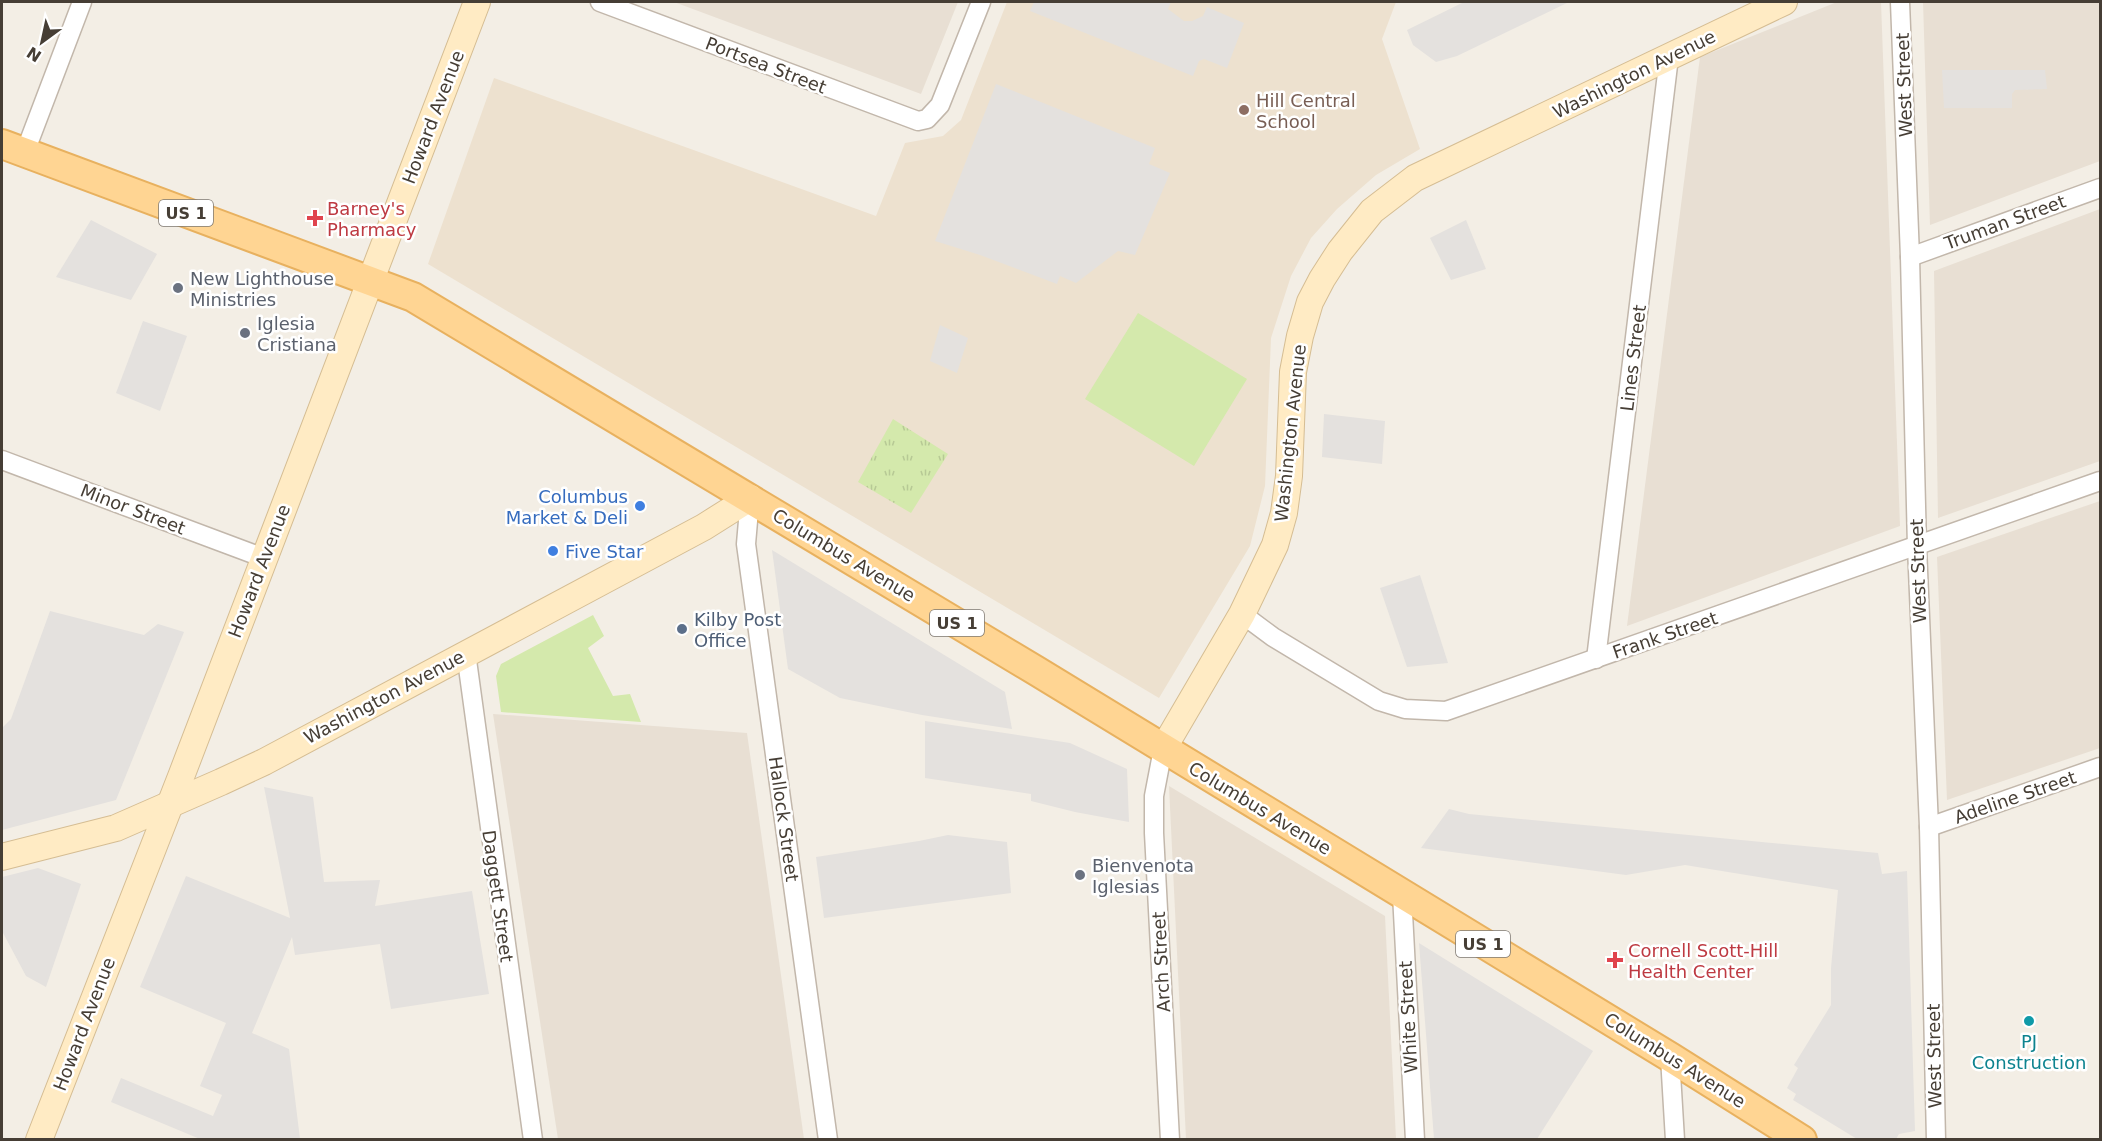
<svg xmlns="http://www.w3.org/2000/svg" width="2102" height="1141" font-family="'DejaVu Sans',sans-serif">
<defs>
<pattern id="park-tufts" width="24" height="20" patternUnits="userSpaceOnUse" patternTransform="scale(1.5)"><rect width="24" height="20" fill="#d4e9ac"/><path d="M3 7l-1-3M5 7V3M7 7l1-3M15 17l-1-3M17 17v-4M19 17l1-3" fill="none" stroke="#b7c995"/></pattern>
</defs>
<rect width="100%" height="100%" fill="#f3eee5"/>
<g fill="#e8dfd3">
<path d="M 674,2 L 958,2 L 921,94 Z"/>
<path d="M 1837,2 L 1881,2 L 1900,526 L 1627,626 L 1700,57 Z"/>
<path d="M 1923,2 L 2100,2 L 2100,161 L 1930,225 Z"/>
<path d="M 2100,209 L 2100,461 L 1938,518 L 1934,271 Z"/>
<path d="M 2100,501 L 2100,748 L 1947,800 L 1937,557 Z"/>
<path d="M 493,714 L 747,733 L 804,1139 L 558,1139 Z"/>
<path d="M 1169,786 L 1385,916 L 1396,1139 L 1186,1139 Z"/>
</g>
<path fill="#ede1cf" d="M 1007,2 L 1396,2 L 1382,39 L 1420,149 L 1376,175 L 1337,209 L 1311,238 L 1291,276 L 1271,338 L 1265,486 L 1250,546 L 1159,698 L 428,264 L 494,78 L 876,216 L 905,143 L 943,136 L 961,120 Z"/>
<g fill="#d4e9ac">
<path d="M 1138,313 L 1247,379 L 1194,466 L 1085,399 Z"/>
<path d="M 593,615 L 604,636 L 588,648 L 613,696 L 630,694 L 641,722 L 501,712 L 496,676 L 501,664 Z"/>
</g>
<path fill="url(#park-tufts)" d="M 893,419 L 948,454 L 911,513 L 858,482 Z"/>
<g fill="#e4e1de">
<path d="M 1034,2 L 1171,2 L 1168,9 L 1184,21 L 1192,21 L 1203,16 L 1207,7 L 1244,23 L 1227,68 L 1204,59 L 1199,61 L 1193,76 L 1030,11 Z"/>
<path d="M 1464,2 L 1569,2 L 1457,56 L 1436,62 L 1413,45 L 1407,30 Z"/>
<path d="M 1942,70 L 2045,70 L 2047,89 L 2015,90 L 2012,94 L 2012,108 L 1944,108 Z"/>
<path d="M 996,84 L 1155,148 L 1149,164 L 1170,173 L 1135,255 L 1118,251 L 1076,283 L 1060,276 L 1057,284 L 980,255 L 935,241 Z"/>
<path d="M 91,220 L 157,254 L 131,300 L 56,277 Z"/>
<path d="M 1466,220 L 1486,269 L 1451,280 L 1430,238 Z"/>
<path d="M 143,321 L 187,336 L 160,411 L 116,393 Z"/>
<path d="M 940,325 L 968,338 L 957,373 L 930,361 Z"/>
<path d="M 1324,414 L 1385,421 L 1382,464 L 1322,457 Z"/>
<path d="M 772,550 L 1005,692 L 1012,729 L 922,715 L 840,698 L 788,669 Z"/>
<path d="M 1420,575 L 1448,663 L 1407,667 L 1380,588 Z"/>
<path d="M 50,611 L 144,635 L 158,624 L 184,632 L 116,800 L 2,830 L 2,728 L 11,719 Z"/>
<path d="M 925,721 L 1070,743 L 1127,769 L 1129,822 L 1075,812 L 1031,801 L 1031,794 L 925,778 Z"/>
<path d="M 264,787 L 313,797 L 324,882 L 380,880 L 375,906 L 472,891 L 489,994 L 391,1009 L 380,944 L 295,955 L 292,937 L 252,1033 L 289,1049 L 300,1139 L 200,1139 L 111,1102 L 121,1078 L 213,1116 L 222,1095 L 200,1086 L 226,1023 L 140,987 L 186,876 L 290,918 Z"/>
<path d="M 1449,809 L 1469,814 L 1878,853 L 1882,874 L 1907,871 L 1915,1131 L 1899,1134 L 1896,1139 L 1857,1139 L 1793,1100 L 1796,1094 L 1787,1088 L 1798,1068 L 1794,1065 L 1831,1005 L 1831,968 L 1838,890 L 1685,865 L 1626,875 L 1421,848 Z"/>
<path d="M 948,835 L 1007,842 L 1011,893 L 824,918 L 816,857 L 919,841 Z"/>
<path d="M 38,868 L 81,884 L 46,987 L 26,976 L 2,931 L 2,877 Z"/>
<path d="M 1419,943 L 1593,1051 L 1537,1139 L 1434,1139 Z"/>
</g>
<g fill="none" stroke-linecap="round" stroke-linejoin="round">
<g stroke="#c2b7ab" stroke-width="21">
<g id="street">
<path d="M 600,2 L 918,121 L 927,119 L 940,105 L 981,2"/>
<path d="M 1900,2 L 1910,257 L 1917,547 L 1929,827 L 1936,1140"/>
<path d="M 25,152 L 82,2"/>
<path d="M 1910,257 L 2100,188"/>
<path d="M 2,460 L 264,558"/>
<path d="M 750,498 L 746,544 L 828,1140"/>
<path d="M 1242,614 L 1273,637 L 1379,701 L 1405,709 L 1446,711 L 2100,481"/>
<path d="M 466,653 L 533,1140"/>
<path d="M 1596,659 L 1669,57"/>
<path d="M 1163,749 L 1154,796 L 1154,833 L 1170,1140"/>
<path d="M 1929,827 L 2100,767"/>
<path d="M 1402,894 L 1415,1140"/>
<path d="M 1670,1057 L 1675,1140"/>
</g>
</g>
<g stroke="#d5bd93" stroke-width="28">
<g id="secondary">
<path d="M 1163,749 L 1242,614 L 1275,545 L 1284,513 L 1289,476 L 1293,372 L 1300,336 L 1310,302 L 1322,279 L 1340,251 L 1372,211 L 1415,178 L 1784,2"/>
<path d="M 2,857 L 116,828 L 221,782 L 264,762 L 704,527 L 750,498"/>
<path d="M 39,1140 L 182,774 L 477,2"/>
</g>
</g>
<g stroke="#e8b15f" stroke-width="32">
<path id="primary" d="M 2,144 L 413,297 L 1035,670 L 1670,1057 L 1802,1140"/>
</g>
<use href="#street" stroke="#fff" stroke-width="18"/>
<use href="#secondary" stroke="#ffebc4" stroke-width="26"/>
<use href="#primary" stroke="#ffd593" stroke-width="28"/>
</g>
<circle fill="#8d6e63" stroke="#fff" stroke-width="2" cx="1244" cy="110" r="6"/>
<g fill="#e0444e" stroke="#fff" stroke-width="2">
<path d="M312 209h6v6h6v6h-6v6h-6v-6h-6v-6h6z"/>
<path d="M1612 951h6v6h6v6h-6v6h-6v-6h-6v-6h6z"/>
</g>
<g fill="#6b7280" stroke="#fff" stroke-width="2">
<circle cx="178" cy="288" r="6"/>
<circle cx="245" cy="333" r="6"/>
<circle cx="1080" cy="875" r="6"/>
</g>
<g fill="#3f7fe0" stroke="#fff" stroke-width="2">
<circle cx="640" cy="506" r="6"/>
<circle cx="553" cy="551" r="6"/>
</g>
<circle fill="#5c6f8a" stroke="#fff" stroke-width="2" cx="682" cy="629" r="6"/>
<circle fill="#0f9aa8" stroke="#fff" stroke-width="2" cx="2029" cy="1021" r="6"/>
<g text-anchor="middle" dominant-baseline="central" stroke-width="5" stroke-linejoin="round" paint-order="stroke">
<g fill="#fff" stroke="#7e7872" stroke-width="1.5">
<rect x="159" y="200" width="54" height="26" rx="4.5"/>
<rect x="930" y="610" width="54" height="26" rx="4.5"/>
<rect x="1456" y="931" width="54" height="26" rx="4.5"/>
</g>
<g font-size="16" font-weight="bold" fill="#463e35">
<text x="186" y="213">US 1</text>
<text x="957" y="623">US 1</text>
<text x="1483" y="944">US 1</text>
</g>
<g font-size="18" fill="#463e35" stroke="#fff">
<text transform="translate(766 65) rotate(21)">Portsea Street</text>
<text transform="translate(1634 74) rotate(-26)">Washington Avenue</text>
<text transform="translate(1904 85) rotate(-92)">West Street</text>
<text transform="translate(433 117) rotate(-69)">Howard Avenue</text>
<text transform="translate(2005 222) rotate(-20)">Truman Street</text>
<text transform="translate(1633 358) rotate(-83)">Lines Street</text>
<text transform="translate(1290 433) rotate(-84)">Washington Avenue</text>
<text transform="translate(133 509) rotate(21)">Minor Street</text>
<text transform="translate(844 555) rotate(31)">Columbus Avenue</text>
<text transform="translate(259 571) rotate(-69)">Howard Avenue</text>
<text transform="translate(1918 571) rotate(-92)">West Street</text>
<text transform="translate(1665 635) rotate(-19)">Frank Street</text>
<text transform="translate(384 697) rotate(-28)">Washington Avenue</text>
<text transform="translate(2015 797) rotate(-19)">Adeline Street</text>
<text transform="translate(1260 808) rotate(31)">Columbus Avenue</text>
<text transform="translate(784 819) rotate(82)">Hallock Street</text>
<text transform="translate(498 896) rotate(82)">Daggett Street</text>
<text transform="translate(1161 962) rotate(-93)">Arch Street</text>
<text transform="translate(1408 1017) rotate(-93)">White Street</text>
<text transform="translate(84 1024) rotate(-69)">Howard Avenue</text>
<text transform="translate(1934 1056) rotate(-91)">West Street</text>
<text transform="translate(1675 1060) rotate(32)">Columbus Avenue</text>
</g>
<g font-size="18" fill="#785e54" stroke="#fff" text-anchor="start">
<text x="1256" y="100">Hill Central<tspan x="1256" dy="21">School</tspan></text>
</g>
<g font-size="18" fill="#be3a42" stroke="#fff" text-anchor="start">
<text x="327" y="208">Barney's<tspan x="327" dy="21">Pharmacy</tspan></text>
<text x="1628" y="950">Cornell Scott-Hill<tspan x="1628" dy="21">Health Center</tspan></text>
</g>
<g font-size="18" fill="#5b616d" stroke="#fff" text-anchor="start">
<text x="190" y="278">New Lighthouse<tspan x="190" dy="21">Ministries</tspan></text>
<text x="257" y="323">Iglesia<tspan x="257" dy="21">Cristiana</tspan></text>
<text x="1092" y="865">Bienvenota<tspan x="1092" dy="21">Iglesias</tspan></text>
</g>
<g font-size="18" fill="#366cbe" stroke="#fff" text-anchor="end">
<text x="628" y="496">Columbus<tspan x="628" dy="21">Market &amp; Deli</tspan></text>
<text x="565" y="551" text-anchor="start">Five Star</text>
</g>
<g font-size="18" fill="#4e5e75" stroke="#fff" text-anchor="start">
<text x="694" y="619">Kilby Post<tspan x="694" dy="21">Office</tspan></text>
</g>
<g font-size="18" fill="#0d838f" stroke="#fff">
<text x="2029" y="1041">PJ<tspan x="2029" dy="21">Construction</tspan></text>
</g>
</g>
<rect width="2102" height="1141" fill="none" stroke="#463e35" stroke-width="6"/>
<g transform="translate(42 42) rotate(213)" stroke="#ffffff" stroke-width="4.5" paint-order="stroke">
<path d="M0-4.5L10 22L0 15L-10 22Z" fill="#463e35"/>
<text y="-9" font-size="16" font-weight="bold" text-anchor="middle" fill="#463e35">N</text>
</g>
</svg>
